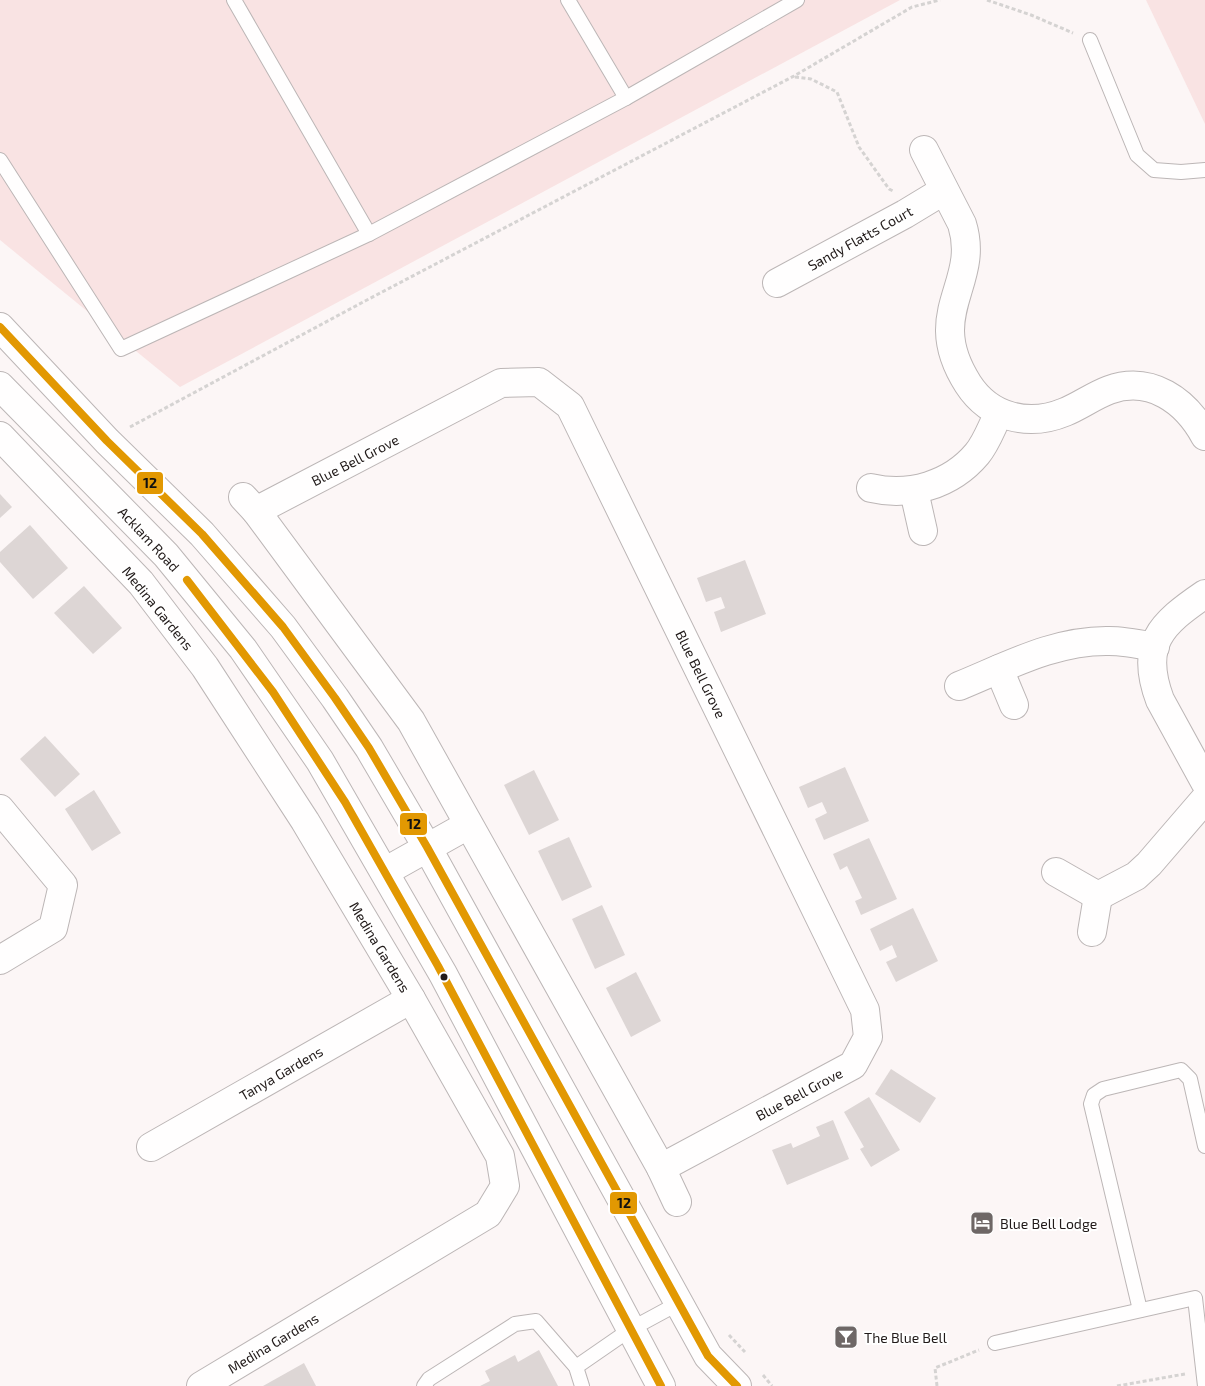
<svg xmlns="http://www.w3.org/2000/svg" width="1205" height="1386" font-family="'Exo 2',sans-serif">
<rect width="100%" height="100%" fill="#fcf6f6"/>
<g fill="#f9e3e3">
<path d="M 0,0 L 900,0 L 180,387 L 0,240 Z"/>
<path d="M 1146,0 L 1205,0 L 1205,124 Z"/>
</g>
<g fill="#ddd6d5">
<path d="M 0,494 L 12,507 L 0,518 Z"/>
<path d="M 30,525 L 68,568 L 33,599 L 0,562 L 0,552 Z"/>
<path d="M 745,560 L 766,614 L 721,632 L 714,612 L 725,608 L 721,597 L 706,602 L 697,578 Z"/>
<path d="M 84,586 L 122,628 L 93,654 L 54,613 Z"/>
<path d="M 45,736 L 80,774 L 55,797 L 20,759 Z"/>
<path d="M 845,767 L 869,821 L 824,840 L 815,819 L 827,813 L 822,802 L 808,808 L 799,787 Z"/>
<path d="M 534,770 L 559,820 L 529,835 L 504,785 Z"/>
<path d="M 94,790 L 121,833 L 92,851 L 65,809 Z"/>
<path d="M 569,837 L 592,887 L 562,901 L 538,851 Z"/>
<path d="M 869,838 L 897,899 L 861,915 L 855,901 L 862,898 L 847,866 L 840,870 L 833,854 Z"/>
<path d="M 602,905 L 625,955 L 595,969 L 572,919 Z"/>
<path d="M 913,908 L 938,961 L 896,982 L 886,962 L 897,957 L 892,945 L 880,951 L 870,929 Z"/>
<path d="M 636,972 L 661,1021 L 631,1037 L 606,988 Z"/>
<path d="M 891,1069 L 936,1098 L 920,1123 L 875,1094 Z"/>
<path d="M 869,1097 L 900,1150 L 871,1167 L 860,1149 L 864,1147 L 844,1112 Z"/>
<path d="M 833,1120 L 849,1159 L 787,1185 L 772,1150 L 791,1143 L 793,1148 L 820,1136 L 816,1127 Z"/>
<path d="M 539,1350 L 558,1386 L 480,1386 L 490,1381 L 485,1371 L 515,1355 L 518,1362 Z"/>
<path d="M 304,1363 L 316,1386 L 263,1386 Z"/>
</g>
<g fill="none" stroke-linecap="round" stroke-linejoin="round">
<g stroke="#bcb6b6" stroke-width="16">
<g id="lane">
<path d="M 234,0 L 369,234"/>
<path d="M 568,0 L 626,98"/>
<path d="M 1090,40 L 1137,155 L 1154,170 L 1181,172 L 1205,170"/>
<path d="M 0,160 L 121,349 L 369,234 L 626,98 L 797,0"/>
<path d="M 1140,1310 L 1091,1104 L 1094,1095 L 1103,1089 L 1181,1070 L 1190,1079 L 1205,1146"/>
<path d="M 995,1343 L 1195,1298 L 1205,1386"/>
<path d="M 576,1367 L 631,1329 L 679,1303"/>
<path d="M 424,1386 L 429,1379 L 515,1324 L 536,1321 L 576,1367 L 582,1386"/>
</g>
</g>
<g stroke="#bcb6b6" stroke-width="30">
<g id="street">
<path d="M 924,150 L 962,224 C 981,285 922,312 968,384 C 990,418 1029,427 1065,412 C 1080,406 1093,396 1109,390 C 1151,375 1186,401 1205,436"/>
<path d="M 777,283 L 905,214 L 943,191"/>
<path d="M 0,436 L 141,583 L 205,667 L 305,821 L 411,999 L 500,1156 L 505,1186 L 488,1214 L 201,1386"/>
<path d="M 871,488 C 909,497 951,485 977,454 C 987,442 992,426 999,413"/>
<path d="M 914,491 L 923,531"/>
<path d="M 243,497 L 256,511 L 411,721 L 661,1168 L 677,1202"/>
<path d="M 256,511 L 501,383 L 539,382 L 570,406 L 865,1010 L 868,1037 L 853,1065 L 661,1168"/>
<path d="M 1205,594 C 1161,624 1139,644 1160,700 L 1205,782"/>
<path d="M 999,669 L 1014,705"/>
<path d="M 959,686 C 1008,666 1055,640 1109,641 C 1124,641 1139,644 1155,647"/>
<path d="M 0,809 L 63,885 L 53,928 L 0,960"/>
<path d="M 386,871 L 468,825"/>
<path d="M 1056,872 L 1098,896 L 1136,876 L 1149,864 L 1205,799"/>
<path d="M 1092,932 L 1098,896"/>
<path d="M 151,1147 L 411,999"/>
</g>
</g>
<g stroke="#bcb6b6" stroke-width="30">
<g id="primary">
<path d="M 0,327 L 107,441 L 202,534 L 283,627 L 335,698 L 369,748 L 427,847 L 708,1356 L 737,1386"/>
<path d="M 0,386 L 166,555 L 243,649 L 320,761 L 443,974 L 661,1386"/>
</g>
</g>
<g stroke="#d5d3d2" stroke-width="3" stroke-dasharray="4 2.5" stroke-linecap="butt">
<path d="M 987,0 L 1031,15 L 1073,33"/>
<path d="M 795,77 L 811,79 L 837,92 L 859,147 L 889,189 L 893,191"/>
<path d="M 130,427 L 365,301 L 794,76 L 912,7 L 940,0"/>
<path d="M 729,1335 L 745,1352"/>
<path d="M 763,1375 L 772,1386"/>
<path d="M 937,1386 L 935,1368 L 979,1350"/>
<path d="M 1117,1386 L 1185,1374"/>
</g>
<use href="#lane" stroke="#fffefe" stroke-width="14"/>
<use href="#street" stroke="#fffefe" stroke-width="28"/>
<use href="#primary" stroke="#fffefe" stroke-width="28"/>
<g stroke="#fff" stroke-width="11">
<g id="bus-1">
<path d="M 0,327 L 107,441 L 202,534 L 283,627 L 335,698 L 369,748 L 427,847 L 708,1356 L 737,1386"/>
<path d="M 187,580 L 273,692 L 345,802 L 438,966 L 661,1386"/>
</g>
</g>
<use href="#bus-1" stroke="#e29802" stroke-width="8"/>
</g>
<defs>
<g id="hotel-square" transform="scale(1.25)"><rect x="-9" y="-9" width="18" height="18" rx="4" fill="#6e6766" stroke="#fff"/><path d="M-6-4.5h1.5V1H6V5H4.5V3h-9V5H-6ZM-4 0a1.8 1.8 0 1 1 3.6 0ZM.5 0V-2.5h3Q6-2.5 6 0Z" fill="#fff"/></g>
<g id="bar-square" transform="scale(1.25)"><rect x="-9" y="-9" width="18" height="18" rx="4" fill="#6e6766" stroke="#fff"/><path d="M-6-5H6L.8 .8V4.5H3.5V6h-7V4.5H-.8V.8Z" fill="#fff"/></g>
</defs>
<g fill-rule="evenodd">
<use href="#hotel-square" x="982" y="1223"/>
<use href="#bar-square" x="846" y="1337"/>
</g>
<circle fill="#211a19" stroke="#fff" stroke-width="2" cx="444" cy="977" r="4.5"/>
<g text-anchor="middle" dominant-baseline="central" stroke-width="4" stroke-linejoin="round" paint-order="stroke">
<g font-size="14" fill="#211a19" stroke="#fff">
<text transform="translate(860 238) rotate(-29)">Sandy Flatts Court</text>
<text transform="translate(355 460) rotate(-27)">Blue Bell Grove</text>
<text transform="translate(149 539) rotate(47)">Acklam Road</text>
<text transform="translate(158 608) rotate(51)">Medina Gardens</text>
<text transform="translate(701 674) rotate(64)">Blue Bell Grove</text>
<text transform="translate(380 947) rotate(59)">Medina Gardens</text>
<text transform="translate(281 1073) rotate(-30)">Tanya Gardens</text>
<text transform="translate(799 1094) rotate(-28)">Blue Bell Grove</text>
<text transform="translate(273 1343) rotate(-31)">Medina Gardens</text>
</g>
<g font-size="14" fill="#211a19" stroke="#fff" text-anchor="start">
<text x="1000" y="1223">Blue Bell Lodge</text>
<text x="864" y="1337">The Blue Bell</text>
</g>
</g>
<g stroke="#fff" stroke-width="2">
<rect x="136" y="471" width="28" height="24" rx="5" fill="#e29802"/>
<rect x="399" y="812" width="29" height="24" rx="5" fill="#e29802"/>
<rect x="609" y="1191" width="29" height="24" rx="5" fill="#e29802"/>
</g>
<g font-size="14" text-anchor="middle" font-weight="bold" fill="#111">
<text x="150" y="488">12</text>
<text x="414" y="829">12</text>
<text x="624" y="1208">12</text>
</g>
</svg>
